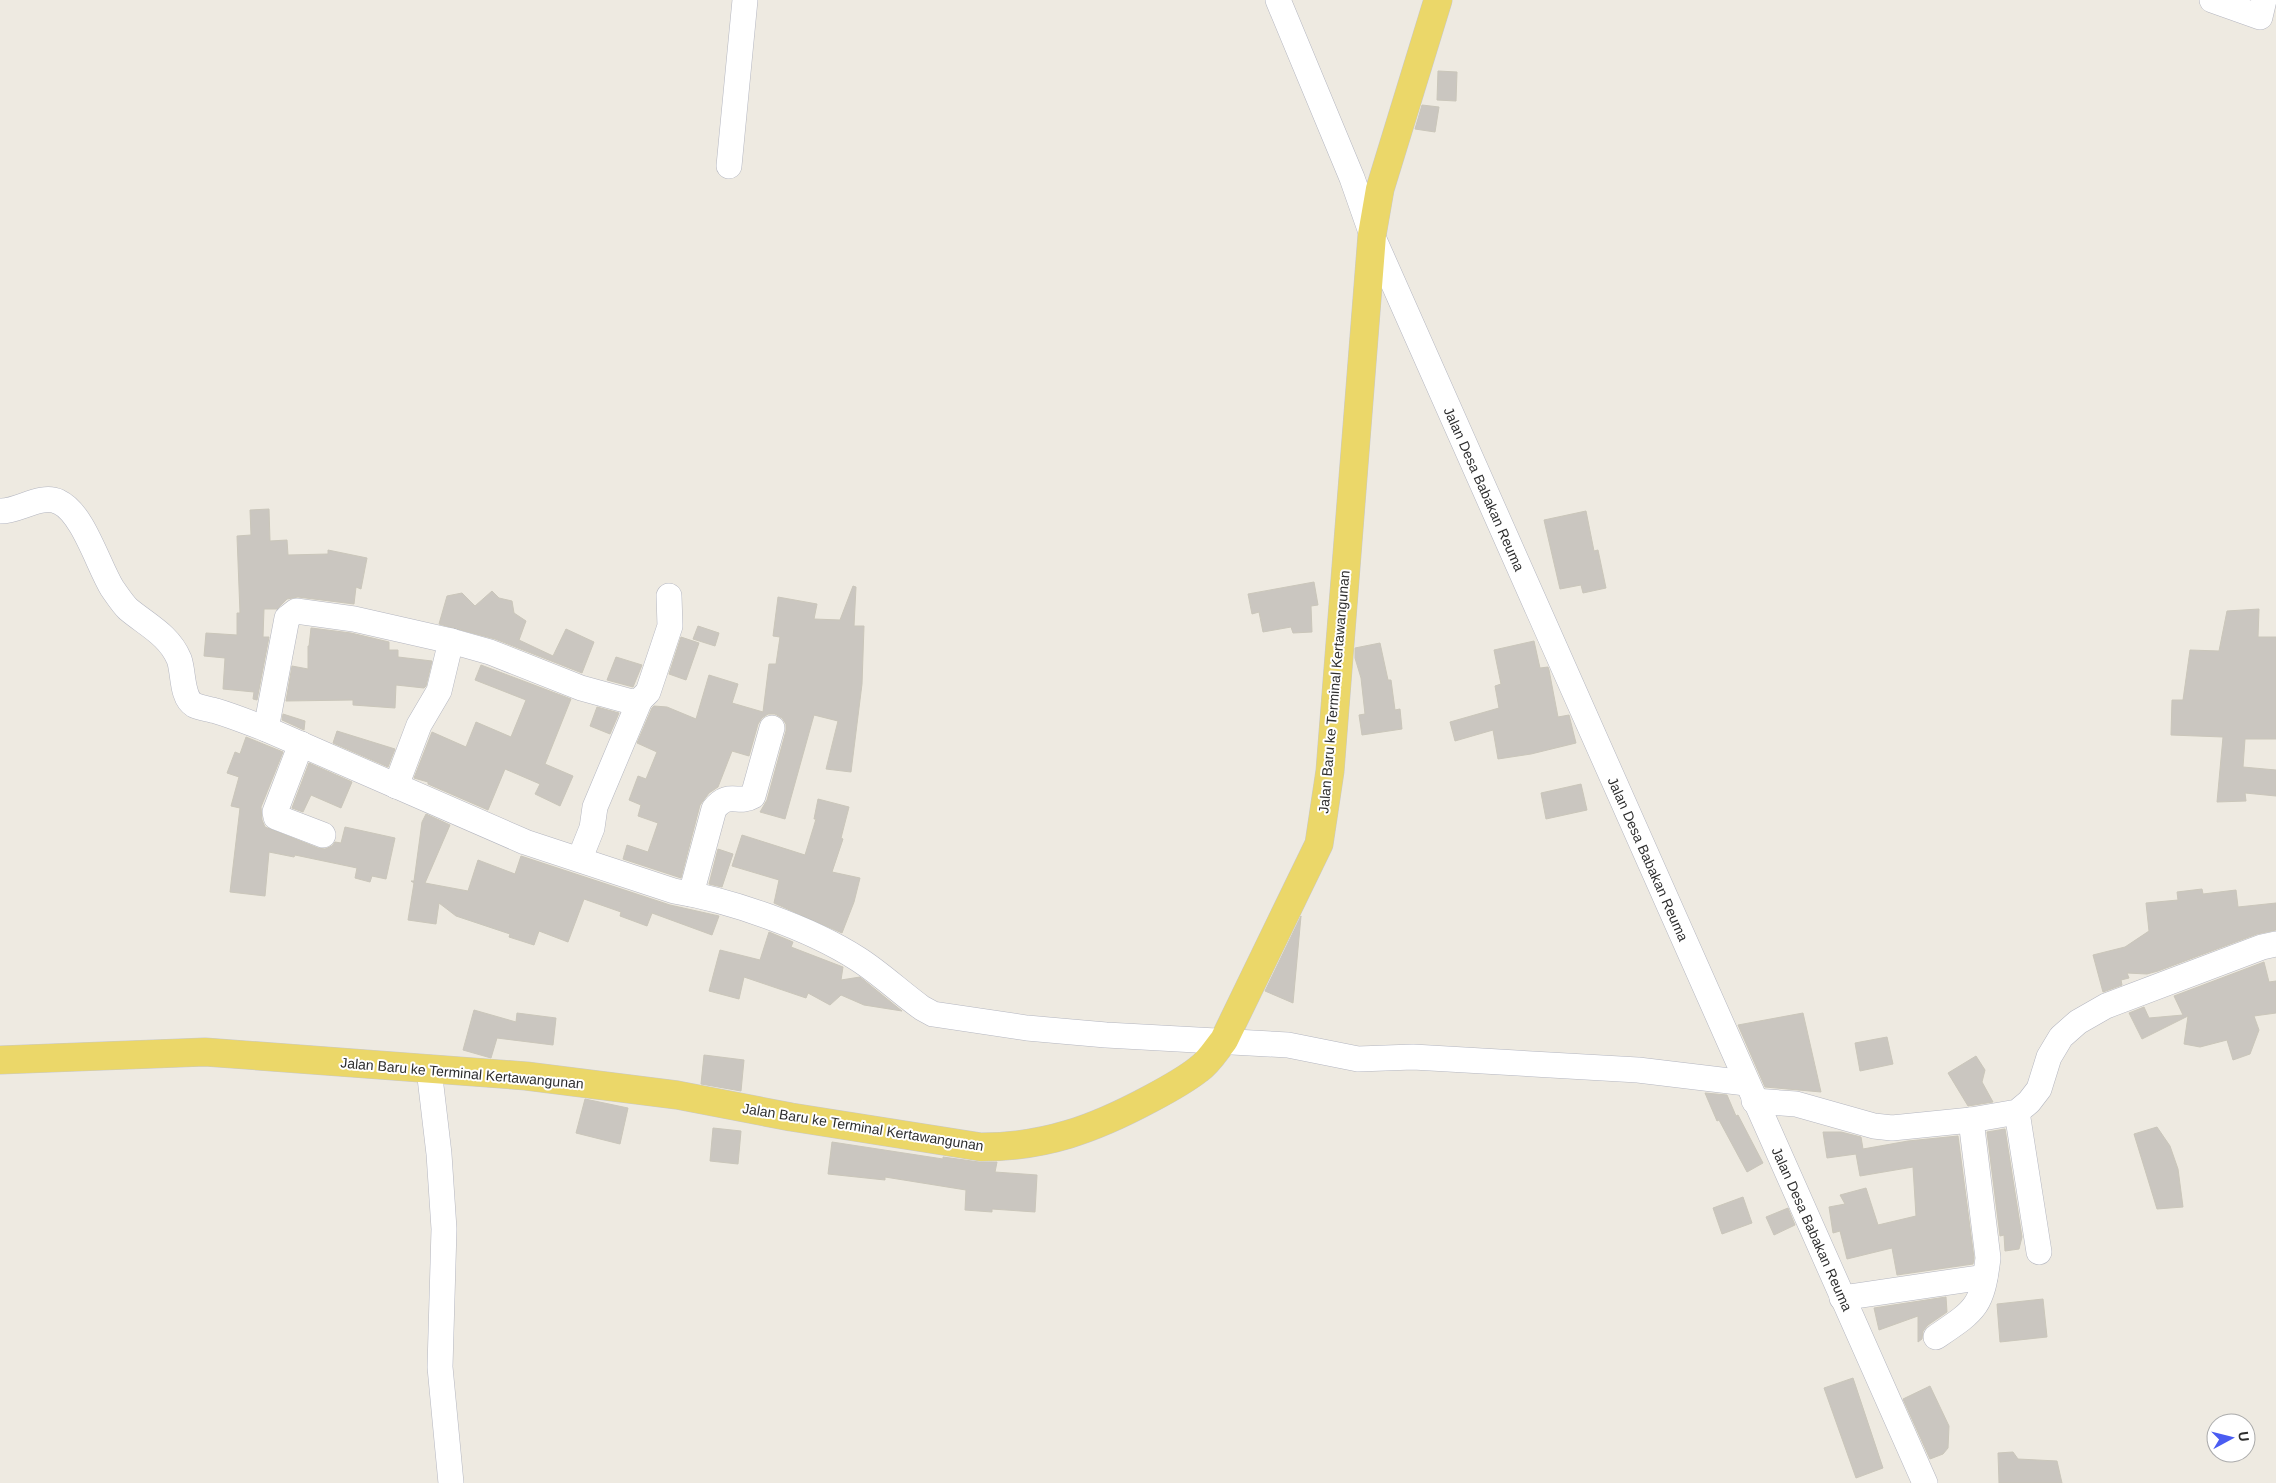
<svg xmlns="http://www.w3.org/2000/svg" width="2276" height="1483" font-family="Helvetica,sans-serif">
<rect width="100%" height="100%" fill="#eeeae1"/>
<g fill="#cac6c0" stroke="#cac6ba">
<path d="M 1438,71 L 1457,72 L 1456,101 L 1437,100 Z"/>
<path d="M 1422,105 L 1439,107 L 1435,132 L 1415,129 Z"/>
<path d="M 269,509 L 270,541 L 287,540 L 288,555 L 328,554 L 328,550 L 367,558 L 361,589 L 356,587 L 354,604 L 298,597 L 287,599 L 277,609 L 264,609 L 263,637 L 269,637 L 257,700 L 253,699 L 254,692 L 223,689 L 225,658 L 204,656 L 206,633 L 237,635 L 237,613 L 240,613 L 237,536 L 251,535 L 250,510 Z"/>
<path d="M 1586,511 L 1594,551 L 1598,550 L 1606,588 L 1583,593 L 1581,585 L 1560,589 L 1544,520 Z"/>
<path d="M 1314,582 L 1318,605 L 1311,606 L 1312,632 L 1293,633 L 1291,627 L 1263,632 L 1259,612 L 1252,614 L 1248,594 Z"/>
<path d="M 853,586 L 856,587 L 854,626 L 864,626 L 862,684 L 851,772 L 826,769 L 838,721 L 814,715 L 785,819 L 760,812 L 767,800 L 786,731 L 786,724 L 782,718 L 775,714 L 768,714 L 762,718 L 758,724 L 749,756 L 732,751 L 718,787 L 709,793 L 700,805 L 681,878 L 623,859 L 627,845 L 648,852 L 658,823 L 638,816 L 641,805 L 629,800 L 638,776 L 646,779 L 657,752 L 637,743 L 652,708 L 654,706 L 667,707 L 696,719 L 709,675 L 738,684 L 732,703 L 763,712 L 769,664 L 776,664 L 780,637 L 773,636 L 778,597 L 817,604 L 814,619 L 840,620 Z"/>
<path d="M 492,591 L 499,598 L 512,601 L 514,613 L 526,621 L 519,640 L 553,656 L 566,629 L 594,642 L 582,673 L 495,639 L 439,624 L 447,596 L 462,593 L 475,606 Z"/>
<path d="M 2259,609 L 2258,637 L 2276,637 L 2276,739 L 2245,739 L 2243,767 L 2276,770 L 2276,796 L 2245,793 L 2246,801 L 2217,802 L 2223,737 L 2171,735 L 2172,700 L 2183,700 L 2190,650 L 2219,651 L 2227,611 Z"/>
<path d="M 698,626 L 719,633 L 715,646 L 693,639 Z"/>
<path d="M 311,628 L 351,633 L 389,642 L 389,650 L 398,650 L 398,657 L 432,661 L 426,686 L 424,688 L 396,685 L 395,708 L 353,705 L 353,700 L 286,701 L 292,666 L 308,669 L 308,646 L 309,646 Z"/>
<path d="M 681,637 L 699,643 L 686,680 L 669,674 Z"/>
<path d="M 1534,641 L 1540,668 L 1548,667 L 1549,670 L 1558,717 L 1569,715 L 1576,743 L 1531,754 L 1498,759 L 1493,730 L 1455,741 L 1450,722 L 1499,708 L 1495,686 L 1501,684 L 1494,650 Z"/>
<path d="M 1380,643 L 1388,680 L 1391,680 L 1395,710 L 1400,709 L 1402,729 L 1362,735 L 1359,715 L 1365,714 L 1361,678 L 1355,658 L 1355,648 Z"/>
<path d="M 616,657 L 642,665 L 633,687 L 607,680 Z"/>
<path d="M 481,665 L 571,699 L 545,764 L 573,776 L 560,806 L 535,794 L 540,784 L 505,769 L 488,810 L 428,784 L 428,782 L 414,778 L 432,732 L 466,747 L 476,722 L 511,737 L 526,700 L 475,680 Z"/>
<path d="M 597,707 L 619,713 L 610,734 L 590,726 Z"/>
<path d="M 283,714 L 305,721 L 304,730 L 282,720 Z"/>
<path d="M 337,731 L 395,749 L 388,767 L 333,743 Z"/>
<path d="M 246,737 L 283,752 L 261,807 L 262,820 L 265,827 L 318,848 L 325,849 L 332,846 L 335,842 L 341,843 L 345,827 L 395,838 L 386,879 L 372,876 L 370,882 L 355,878 L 357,868 L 295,855 L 294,857 L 269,852 L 265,896 L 230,892 L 240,808 L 231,806 L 239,777 L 227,773 L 235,752 L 240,754 Z"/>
<path d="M 309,763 L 352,782 L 341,808 L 311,795 L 303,812 L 292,808 Z"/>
<path d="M 1581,784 L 1587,810 L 1546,819 L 1541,793 Z"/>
<path d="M 818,799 L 849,807 L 841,838 L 843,839 L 832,872 L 860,878 L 854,902 L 842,933 L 774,903 L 779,880 L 732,866 L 742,835 L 805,855 L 816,819 L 814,819 Z"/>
<path d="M 426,814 L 450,825 L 425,883 L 468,891 L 478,860 L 515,874 L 521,856 L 670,905 L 719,916 L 712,935 L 652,913 L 647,926 L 620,916 L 621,912 L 584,899 L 568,942 L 539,931 L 534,945 L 509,937 L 510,934 L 456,916 L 439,903 L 436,924 L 408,920 L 414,883 L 411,881 L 414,881 L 422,822 Z"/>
<path d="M 718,849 L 733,854 L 722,887 L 709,884 Z"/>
<path d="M 2202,889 L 2203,894 L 2236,890 L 2238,907 L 2276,903 L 2276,930 L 2257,934 L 2158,971 L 2147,974 L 2127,973 L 2129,978 L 2121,980 L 2122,985 L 2103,992 L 2093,955 L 2125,947 L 2149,931 L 2146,903 L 2178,900 L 2177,892 Z"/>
<path d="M 1301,916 L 1293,1003 L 1265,991 Z"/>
<path d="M 769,932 L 793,942 L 791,947 L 843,967 L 841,980 L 860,977 L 902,1011 L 864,1005 L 841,995 L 830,1005 L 808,993 L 806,998 L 744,977 L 739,999 L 709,991 L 720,950 L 760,960 Z"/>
<path d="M 2264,962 L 2269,982 L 2276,981 L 2276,1013 L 2254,1016 L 2259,1030 L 2250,1054 L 2233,1060 L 2227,1040 L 2200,1047 L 2184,1044 L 2188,1016 L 2142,1039 L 2129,1013 L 2144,1007 L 2149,1018 L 2183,1015 L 2174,996 Z"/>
<path d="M 474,1010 L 516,1022 L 517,1013 L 556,1018 L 553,1045 L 497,1038 L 491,1058 L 463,1050 Z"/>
<path d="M 1803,1013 L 1821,1092 L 1765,1087 L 1738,1025 Z"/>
<path d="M 1887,1037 L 1893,1064 L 1860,1071 L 1855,1043 Z"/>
<path d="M 704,1055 L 744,1060 L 741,1091 L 701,1084 Z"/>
<path d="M 1976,1056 L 1985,1070 L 1982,1082 L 1993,1102 L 1968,1106 L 1948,1073 Z"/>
<path d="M 1705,1093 L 1727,1095 L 1736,1116 L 1738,1115 L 1763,1163 L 1747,1172 L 1719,1120 L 1717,1121 Z"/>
<path d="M 585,1099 L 628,1108 L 620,1144 L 576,1133 Z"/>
<path d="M 2157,1127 L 2170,1146 L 2178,1169 L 2183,1207 L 2157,1209 L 2134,1134 Z"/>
<path d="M 713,1128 L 741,1131 L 738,1164 L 710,1161 Z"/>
<path d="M 2005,1129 L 2022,1237 L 2019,1249 L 2005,1251 L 2004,1235 L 2000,1236 L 1987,1132 Z"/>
<path d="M 1823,1132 L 1841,1132 L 1861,1137 L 1863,1149 L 1908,1141 L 1958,1136 L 1974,1258 L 1973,1264 L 1897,1275 L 1892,1248 L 1847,1259 L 1840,1231 L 1833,1233 L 1829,1207 L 1845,1204 L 1840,1195 L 1866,1188 L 1878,1225 L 1916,1216 L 1913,1167 L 1860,1176 L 1856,1154 L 1827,1158 Z"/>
<path d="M 832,1142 L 943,1159 L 943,1157 L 979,1162 L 997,1162 L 995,1172 L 1037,1175 L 1035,1212 L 992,1209 L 992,1212 L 965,1210 L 966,1190 L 885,1177 L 885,1180 L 828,1174 Z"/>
<path d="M 1743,1197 L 1752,1223 L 1722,1234 L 1713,1208 Z"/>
<path d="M 1788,1208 L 1795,1225 L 1774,1235 L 1766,1217 Z"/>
<path d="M 1946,1297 L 1947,1312 L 1928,1325 L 1923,1331 L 1922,1339 L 1918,1342 L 1918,1316 L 1879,1330 L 1874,1308 Z"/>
<path d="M 2043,1299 L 2047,1337 L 2000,1342 L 1997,1304 Z"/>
<path d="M 1853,1378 L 1883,1468 L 1856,1478 L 1824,1388 Z"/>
<path d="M 1930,1386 L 1949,1426 L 1948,1448 L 1943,1454 L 1930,1459 L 1903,1399 Z"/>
<path d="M 2013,1452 L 2018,1459 L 2057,1461 L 2062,1483 L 1999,1483 L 1998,1453 Z"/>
</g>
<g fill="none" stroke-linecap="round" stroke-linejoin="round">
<g stroke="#b4b6c0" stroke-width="26">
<g id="minor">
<path d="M 1278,0 L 1352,178 L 1372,235 L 1925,1483"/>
<path d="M 2212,0 L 2260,17 L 2264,0"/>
<path d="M 729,166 L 745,0"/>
<path d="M 0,511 C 18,512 41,493 59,502 C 83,513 98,565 112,588 C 117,595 122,603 128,609 C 147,625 169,635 179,659 C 184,672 181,697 194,705 C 200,708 210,709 216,711 C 233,716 250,723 266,729 L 525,842 L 674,891 C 730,900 810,928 858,959 C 880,973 900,992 922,1008 L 933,1014 L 1027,1028 L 1106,1035 L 1288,1045 L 1358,1059 L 1413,1057 L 1638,1070 L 1746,1083"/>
<path d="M 266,729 L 287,618 L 296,611 L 354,619 L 451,641 L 490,652 L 581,688 L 632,702 L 640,700 L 648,692 L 670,626 L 669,596"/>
<path d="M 301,744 L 275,812 L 276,817 L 323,835"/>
<path d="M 396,786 L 419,725 L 439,691 L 451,641"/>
<path d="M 580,858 L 592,828 L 595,807 L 640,700"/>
<path d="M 691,894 L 714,809 C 729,790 738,805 753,796 L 772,728"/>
<path d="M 429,1069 L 439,1154 L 444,1229 L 440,1367 L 451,1483"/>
<path d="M 1754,1101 L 1796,1104 L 1874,1126 L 1892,1128 L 1971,1120 L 2017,1112 L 2029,1102 L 2039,1089 L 2049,1057 L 2061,1037 L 2078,1022 L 2106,1006 L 2262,947 L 2276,944"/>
<path d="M 2017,1112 L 2039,1252"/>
<path d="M 1842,1298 L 1985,1277"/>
<path d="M 1936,1337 C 1976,1310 1982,1307 1988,1258 L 1971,1120"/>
</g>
</g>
<g stroke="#c9c9c9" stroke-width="29">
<path id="major" d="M 0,1060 L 205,1052 L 526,1076 L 677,1095 L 791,1117 L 981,1147 C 1045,1147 1094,1129 1150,1099 C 1167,1090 1184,1081 1199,1069 C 1209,1062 1216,1050 1224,1040 L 1319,844 L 1330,771 L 1372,235 L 1380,189 L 1438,0"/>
</g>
<use href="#minor" stroke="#fff" stroke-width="25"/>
<use href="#major" stroke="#ebd769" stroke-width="28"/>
</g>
<g text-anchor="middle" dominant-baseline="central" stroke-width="4" stroke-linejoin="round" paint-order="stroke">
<g font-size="14" fill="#2e2e2e" stroke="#fff">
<text transform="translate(1484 489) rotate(66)">Jalan Desa Babakan Reuma</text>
<text transform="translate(1334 692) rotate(-85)">Jalan Baru ke Terminal Kertawangunan</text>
<text transform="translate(1648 859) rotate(66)">Jalan Desa Babakan Reuma</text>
<text transform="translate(462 1073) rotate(5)">Jalan Baru ke Terminal Kertawangunan</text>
<text transform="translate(863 1127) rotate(9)">Jalan Baru ke Terminal Kertawangunan</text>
<text transform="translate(1812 1229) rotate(66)">Jalan Desa Babakan Reuma</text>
</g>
</g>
<g transform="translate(2231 1438) rotate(83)"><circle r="24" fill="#ffffff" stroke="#ababab"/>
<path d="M0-4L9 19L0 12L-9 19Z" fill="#4a5cf2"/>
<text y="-8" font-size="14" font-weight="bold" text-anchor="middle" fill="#2e2e2e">U</text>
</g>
</svg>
